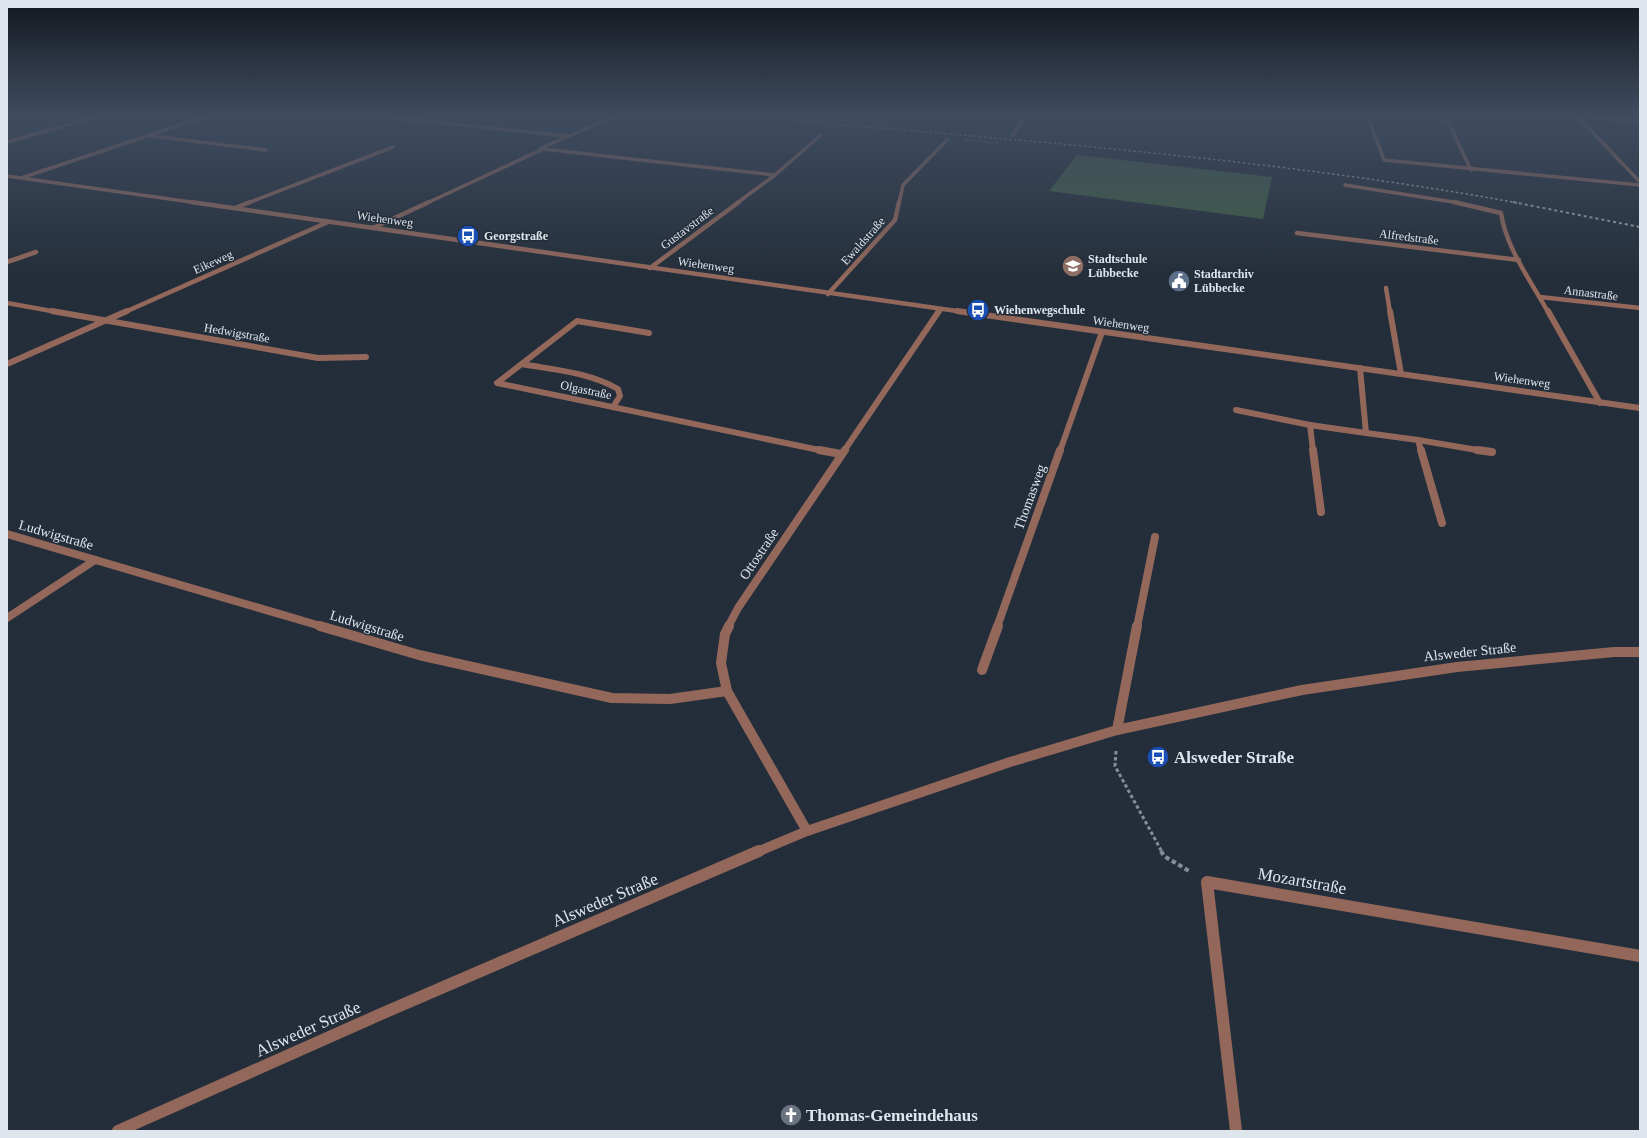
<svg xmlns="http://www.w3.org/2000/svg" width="1647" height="1138" font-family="'Times New Roman',serif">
<rect width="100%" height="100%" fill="#242e3a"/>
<path fill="#425f45" d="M 1077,155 L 1272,177 L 1263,219 L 1049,191 Z"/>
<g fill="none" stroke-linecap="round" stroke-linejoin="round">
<path stroke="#858e98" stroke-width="1" stroke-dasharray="1.5 1" stroke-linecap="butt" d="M 964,140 L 998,143"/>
<path stroke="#858e98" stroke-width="3" stroke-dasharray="3.5 2.5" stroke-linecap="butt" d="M 1116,751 L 1115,766 L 1162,852"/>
<path stroke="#858e98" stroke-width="4" stroke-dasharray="4.5 3" stroke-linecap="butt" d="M 1161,851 L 1164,856 L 1189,871"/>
<g stroke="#93685b" stroke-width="3.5">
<path d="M 1625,120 L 1640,121"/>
<path d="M 1013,135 L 1025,117"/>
<path d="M 1345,185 L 1460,203"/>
</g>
<path stroke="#93685b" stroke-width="4.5" d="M 1454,202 L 1501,213"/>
<path stroke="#93685b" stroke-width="6" d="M 522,364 C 555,370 588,372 618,389 L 620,396 L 613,407"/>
<g stroke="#93685b" stroke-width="3.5">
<path d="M 387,117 L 567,136"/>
<path d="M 1368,117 L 1384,160 L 1640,185"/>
<path d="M 1446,117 L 1471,170"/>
<path d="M 1578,117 L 1640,182"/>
<path d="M 1590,117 L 1625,120"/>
<path d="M 7,118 L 12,117"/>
<path d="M 151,136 L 266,150"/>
<path d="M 7,142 L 96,117"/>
<path d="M 543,149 L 775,175 L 737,203"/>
<path d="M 775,175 L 821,135"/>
<path d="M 7,176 L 198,203"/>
<path d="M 24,177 L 204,117"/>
<path d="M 248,203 L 393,147"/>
<path d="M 427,203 L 543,149 L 541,148 L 614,117"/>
<path d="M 899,203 L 903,185 L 947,140"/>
</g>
<g stroke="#93685b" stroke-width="4.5">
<path d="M 191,202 L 964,312"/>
<path d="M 235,208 L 250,202"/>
<path d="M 1501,213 C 1506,248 1531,281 1548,312"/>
<path d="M 373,228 L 429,202"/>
<path d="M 1297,233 L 1519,260"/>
<path d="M 7,262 L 36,252"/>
<path d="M 650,268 L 739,202"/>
<path d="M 1386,288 L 1390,312"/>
<path d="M 828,294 L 895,220 L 899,202"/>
<path d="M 1540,297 L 1640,308"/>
<path d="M 7,303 L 57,312"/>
<path d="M 125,312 L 328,222"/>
<path d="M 938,312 L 940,309"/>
</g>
<g stroke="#93685b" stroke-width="6">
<path d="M 52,311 L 318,358 L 366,357"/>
<path d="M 957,311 L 1640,408"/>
<path d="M 1390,311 L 1401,374"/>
<path d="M 1548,311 L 1600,403"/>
<path d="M 649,333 L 577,321 L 497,383 L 824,451"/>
<path d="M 7,364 L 127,311"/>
<path d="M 1236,410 L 1310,425"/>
<path d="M 1366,433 L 1418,440 L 1421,451"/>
<path d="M 1418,440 L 1483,451"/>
<path d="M 844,451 L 939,311"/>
<path d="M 1060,451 L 1102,332"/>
<path d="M 1313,451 L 1310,425 L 1366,433 L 1360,368"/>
</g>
<g stroke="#93685b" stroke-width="8">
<path d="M 819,450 L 841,454"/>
<path d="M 1313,450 L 1321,512"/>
<path d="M 1421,450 L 1442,523"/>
<path d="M 1477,450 L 1492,452"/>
<path d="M 7,534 L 324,627"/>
<path d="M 7,618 L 95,560"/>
<path d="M 728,627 L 738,608 L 845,450"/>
<path d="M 997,627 L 1060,450"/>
<path d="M 1137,627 L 1155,537"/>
</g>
<g stroke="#93685b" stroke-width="10">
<path d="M 320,626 L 419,655 L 612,698 L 670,699 L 727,691"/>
<path d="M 729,626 L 725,634 L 721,663 L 727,691 L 807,831"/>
<path d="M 982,670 L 998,626"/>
<path d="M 1117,730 L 1137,626"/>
</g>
<path stroke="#93685b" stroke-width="12" d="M 1236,1131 L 1207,882 L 1640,956"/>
<path stroke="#93685b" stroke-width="10" d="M 757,852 L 807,831 L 1010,762 L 1117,730 L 1302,690 L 1457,667 L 1614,652 L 1640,652"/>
<path stroke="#93685b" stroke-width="12" d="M 118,1131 L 381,1014 L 759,851"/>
<path stroke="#9da5af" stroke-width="1.5" stroke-dasharray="2.5 2.5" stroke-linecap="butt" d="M 755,117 C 1010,140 1266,157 1518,203"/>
<path stroke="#9da5af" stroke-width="2" stroke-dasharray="3 3" stroke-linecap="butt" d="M 1513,202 L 1640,227"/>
</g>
<linearGradient id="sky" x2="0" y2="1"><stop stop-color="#141920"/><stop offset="0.42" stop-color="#3f4c60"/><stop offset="1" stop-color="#3f4c60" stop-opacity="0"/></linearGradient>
<rect width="1647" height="277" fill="url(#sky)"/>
<defs>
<g id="bus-disc" transform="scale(1.15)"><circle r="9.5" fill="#1a4fb4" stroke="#242e3a"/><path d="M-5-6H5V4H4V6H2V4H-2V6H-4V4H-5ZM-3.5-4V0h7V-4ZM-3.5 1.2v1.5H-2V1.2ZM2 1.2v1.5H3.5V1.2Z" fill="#fff"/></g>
<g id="school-disc" transform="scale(1.15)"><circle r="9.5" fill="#8d6e63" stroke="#242e3a"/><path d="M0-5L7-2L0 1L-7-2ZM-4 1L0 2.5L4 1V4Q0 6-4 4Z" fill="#fff"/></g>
<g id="civic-disc" transform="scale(1.15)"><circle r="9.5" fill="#5c6f8a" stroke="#242e3a"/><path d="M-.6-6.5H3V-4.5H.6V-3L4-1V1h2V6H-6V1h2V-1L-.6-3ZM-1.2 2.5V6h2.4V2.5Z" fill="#fff"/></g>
<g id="church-disc" transform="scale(1.15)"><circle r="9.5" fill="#6b7280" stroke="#242e3a"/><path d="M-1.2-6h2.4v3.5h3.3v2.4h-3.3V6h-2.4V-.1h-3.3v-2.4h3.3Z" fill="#fff"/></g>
</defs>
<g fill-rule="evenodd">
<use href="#bus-disc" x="468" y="236"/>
<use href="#school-disc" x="1073" y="266"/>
<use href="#civic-disc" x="1179" y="281"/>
<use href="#bus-disc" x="978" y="310"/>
<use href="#bus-disc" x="1158" y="757"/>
<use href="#church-disc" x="791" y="1115"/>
</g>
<g text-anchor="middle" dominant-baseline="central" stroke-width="3" stroke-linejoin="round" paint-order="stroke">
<g font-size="12" fill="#dee5ed" stroke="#242e3a">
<text transform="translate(385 219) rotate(8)">Wiehenweg</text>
<text transform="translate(687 228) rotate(-37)">Gustavstraße</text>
<text transform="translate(1409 237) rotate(7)">Alfredstraße</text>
<text transform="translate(863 241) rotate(-48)">Ewaldstraße</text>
<text transform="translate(213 262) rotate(-24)">Eikeweg</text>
<text transform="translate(706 265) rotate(8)">Wiehenweg</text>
<text transform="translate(1591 293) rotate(7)">Annastraße</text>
<text transform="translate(1121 324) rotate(8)">Wiehenweg</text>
<text transform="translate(237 333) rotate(10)">Hedwigstraße</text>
<text transform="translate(1522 380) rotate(8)">Wiehenweg</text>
<text transform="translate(586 390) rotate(12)">Olgastraße</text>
</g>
<g font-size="12" font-weight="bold" fill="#dee5ed" stroke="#242e3a" text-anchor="start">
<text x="484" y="236">Georgstraße</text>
<text x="1088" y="259">Stadtschule<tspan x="1088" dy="14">Lübbecke</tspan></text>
<text x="1194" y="274">Stadtarchiv<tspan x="1194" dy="14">Lübbecke</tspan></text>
<text x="994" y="310">Wiehenwegschule</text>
</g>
<g font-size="14" fill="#dee5ed" stroke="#242e3a">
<text transform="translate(1030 497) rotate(-70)">Thomasweg</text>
<text transform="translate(56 535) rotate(16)">Ludwigstraße</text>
<text transform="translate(759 554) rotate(-56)">Ottostraße</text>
<text transform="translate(367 626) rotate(17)">Ludwigstraße</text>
<text transform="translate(1470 652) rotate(-6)">Alsweder Straße</text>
</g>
<g font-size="17" font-weight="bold" fill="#dee5ed" stroke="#242e3a" text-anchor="start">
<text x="1174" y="757">Alsweder Straße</text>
<text x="806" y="1115">Thomas-Gemeindehaus</text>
</g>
<g font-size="17" fill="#dee5ed" stroke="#242e3a">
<text transform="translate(1302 881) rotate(10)">Mozartstraße</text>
<text transform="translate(605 900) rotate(-23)">Alsweder Straße</text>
<text transform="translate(308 1029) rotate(-24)">Alsweder Straße</text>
</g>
</g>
<rect width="1647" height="1138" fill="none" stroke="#dee5ed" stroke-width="16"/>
</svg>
